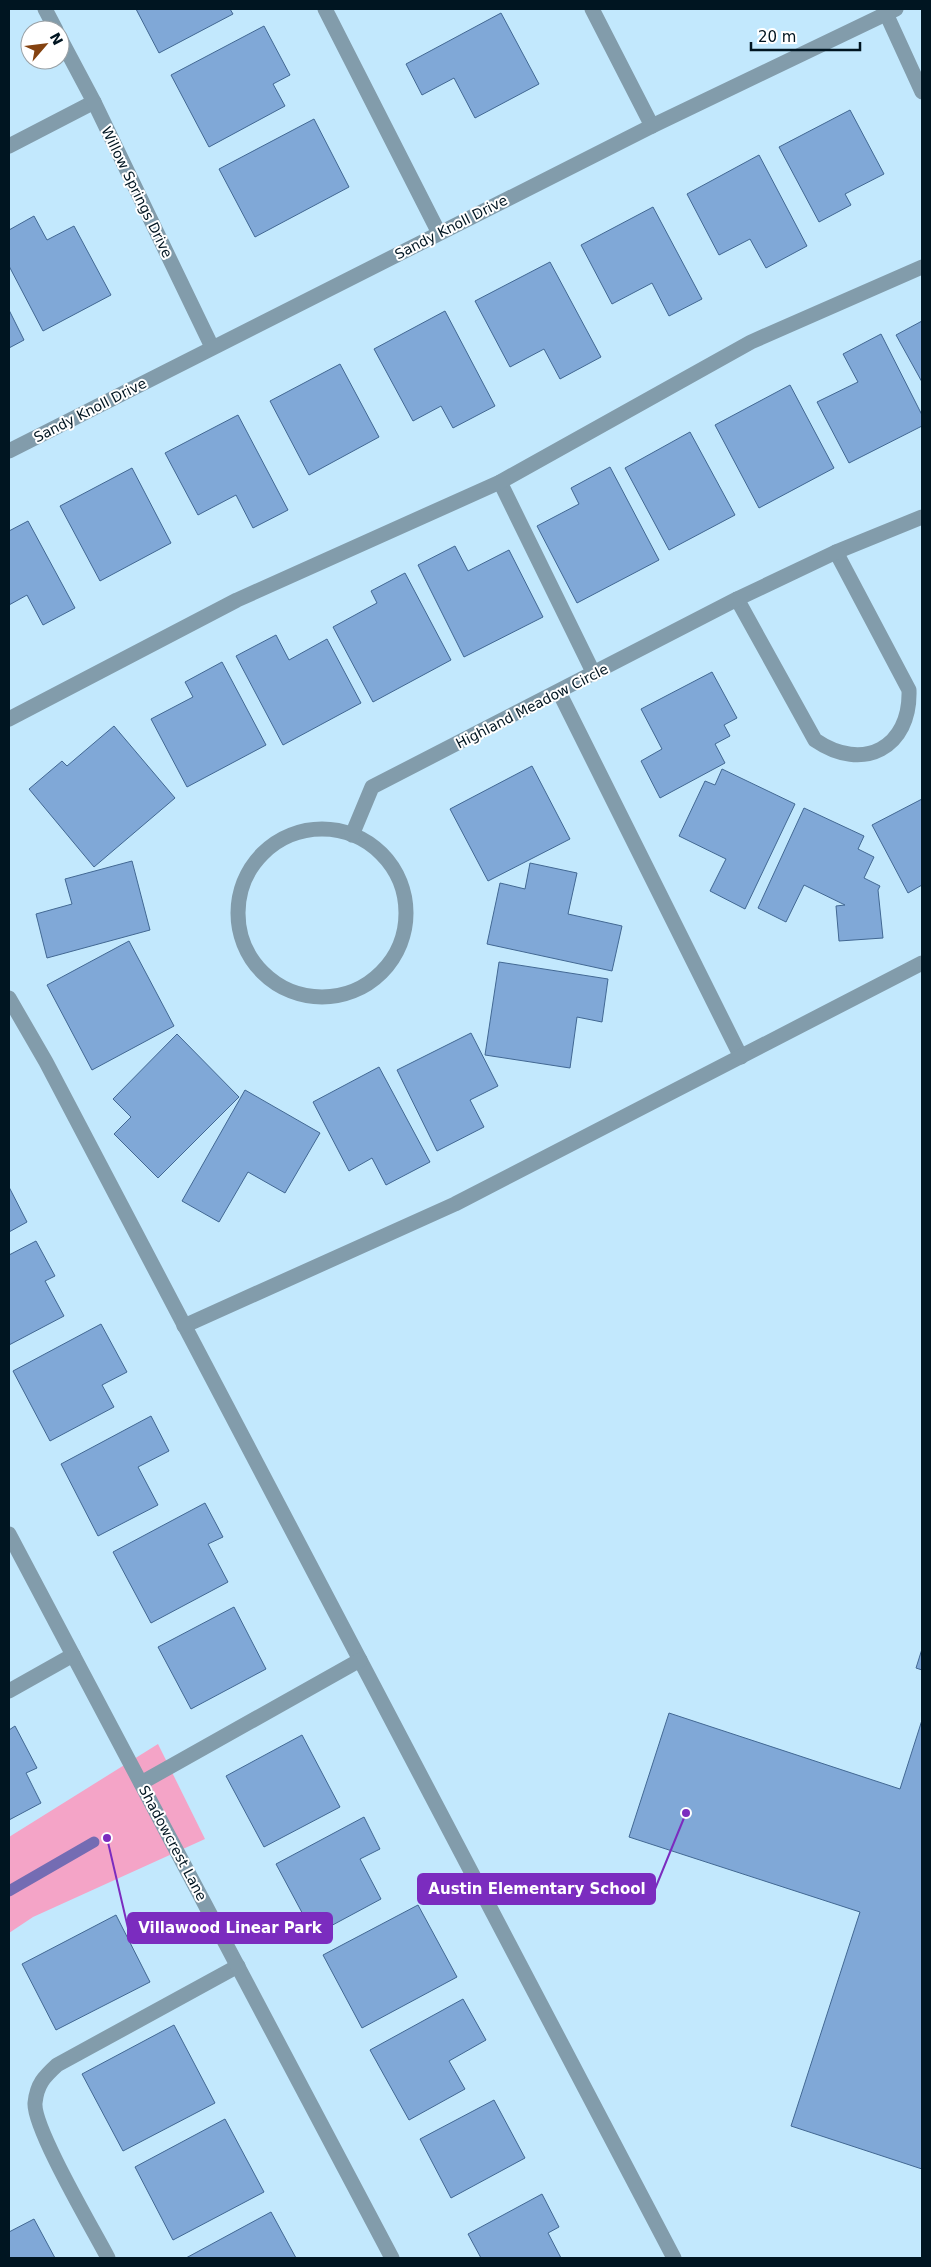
<svg xmlns="http://www.w3.org/2000/svg" width="931" height="2267" font-family="'DejaVu Sans',sans-serif">
<rect width="100%" height="100%" fill="#c2e8fd"/>
<path fill="#f4a4c7" d="M 158,1744 L 205,1839 L 33,1917 L 9,1933 L 9,1837 Z"/>
<g fill="none" stroke-linecap="round" stroke-linejoin="round">
<path stroke="#746cb3" stroke-width="11" d="M 9,1891 L 94,1842"/>
</g>
<g fill="#80a8d7" stroke="#426893">
<path d="M 136,9 L 230,9 L 233,14 L 159,53 Z"/>
<path d="M 501,13 L 539,84 L 475,118 L 454,78 L 422,95 L 406,64 Z"/>
<path d="M 264,26 L 290,75 L 273,84 L 285,106 L 209,147 L 171,75 Z"/>
<path d="M 850,110 L 884,174 L 845,194 L 851,205 L 819,222 L 779,147 Z"/>
<path d="M 314,119 L 349,187 L 255,237 L 219,169 Z"/>
<path d="M 759,155 L 807,246 L 766,268 L 750,239 L 719,255 L 687,194 Z"/>
<path d="M 653,207 L 702,299 L 669,316 L 652,283 L 612,304 L 581,245 Z"/>
<path d="M 34,216 L 47,240 L 74,226 L 111,295 L 43,331 L 9,266 L 9,230 Z"/>
<path d="M 550,262 L 601,357 L 560,379 L 544,349 L 510,367 L 475,301 Z"/>
<path d="M 9,310 L 24,340 L 9,348 Z"/>
<path d="M 445,311 L 495,406 L 453,428 L 441,406 L 413,421 L 374,349 Z"/>
<path d="M 922,321 L 922,382 L 896,335 Z"/>
<path d="M 881,334 L 922,415 L 922,426 L 849,463 L 817,402 L 858,382 L 843,354 Z"/>
<path d="M 340,364 L 379,437 L 309,475 L 270,401 Z"/>
<path d="M 790,385 L 834,468 L 759,508 L 715,425 Z"/>
<path d="M 238,415 L 288,510 L 253,528 L 236,495 L 198,515 L 165,453 Z"/>
<path d="M 690,432 L 735,515 L 669,550 L 625,468 Z"/>
<path d="M 610,467 L 659,560 L 577,603 L 537,526 L 579,504 L 571,488 Z"/>
<path d="M 132,468 L 171,543 L 100,581 L 60,506 Z"/>
<path d="M 28,521 L 75,608 L 43,625 L 27,595 L 9,605 L 9,531 Z"/>
<path d="M 455,546 L 468,571 L 509,550 L 543,617 L 464,657 L 418,565 Z"/>
<path d="M 405,573 L 451,660 L 373,702 L 333,627 L 377,603 L 371,591 Z"/>
<path d="M 276,635 L 289,660 L 327,639 L 361,703 L 283,745 L 236,656 Z"/>
<path d="M 222,662 L 266,745 L 187,787 L 151,719 L 193,697 L 185,682 Z"/>
<path d="M 712,672 L 737,718 L 724,725 L 730,736 L 715,744 L 725,763 L 660,798 L 641,761 L 662,749 L 641,709 Z"/>
<path d="M 114,726 L 175,798 L 94,867 L 29,789 L 62,761 L 67,766 Z"/>
<path d="M 532,766 L 570,839 L 488,881 L 450,809 Z"/>
<path d="M 722,769 L 795,804 L 745,909 L 710,891 L 726,859 L 679,836 L 705,781 L 715,785 Z"/>
<path d="M 922,799 L 922,885 L 908,893 L 872,825 Z"/>
<path d="M 804,808 L 864,836 L 858,849 L 874,857 L 864,878 L 880,886 L 878,890 L 883,938 L 839,941 L 836,906 L 845,905 L 804,885 L 786,922 L 758,908 Z"/>
<path d="M 132,861 L 150,930 L 47,958 L 36,914 L 72,904 L 65,879 Z"/>
<path d="M 530,863 L 577,873 L 568,914 L 622,926 L 612,971 L 487,944 L 500,883 L 525,889 Z"/>
<path d="M 129,941 L 174,1026 L 92,1070 L 47,985 Z"/>
<path d="M 499,962 L 608,979 L 602,1022 L 577,1017 L 570,1068 L 485,1055 Z"/>
<path d="M 471,1033 L 498,1086 L 470,1100 L 484,1127 L 437,1151 L 397,1070 Z"/>
<path d="M 177,1034 L 239,1097 L 158,1178 L 114,1134 L 131,1117 L 113,1099 Z"/>
<path d="M 379,1067 L 430,1162 L 386,1185 L 372,1158 L 349,1171 L 313,1102 Z"/>
<path d="M 245,1090 L 320,1133 L 285,1193 L 248,1172 L 219,1222 L 182,1201 Z"/>
<path d="M 9,1187 L 27,1222 L 9,1232 Z"/>
<path d="M 36,1241 L 55,1276 L 45,1281 L 64,1316 L 9,1345 L 9,1255 Z"/>
<path d="M 101,1324 L 127,1372 L 102,1385 L 114,1407 L 50,1441 L 13,1371 Z"/>
<path d="M 151,1416 L 169,1451 L 138,1467 L 158,1505 L 98,1536 L 61,1464 Z"/>
<path d="M 205,1503 L 223,1537 L 208,1544 L 228,1582 L 151,1623 L 113,1552 Z"/>
<path d="M 234,1607 L 266,1669 L 191,1709 L 158,1647 Z"/>
<path d="M 922,1649 L 922,1670 L 916,1668 Z"/>
<path d="M 669,1713 L 900,1789 L 922,1720 L 922,2169 L 791,2126 L 860,1912 L 629,1837 Z"/>
<path d="M 15,1726 L 37,1768 L 26,1773 L 41,1803 L 9,1820 L 9,1730 Z"/>
<path d="M 302,1735 L 340,1807 L 264,1847 L 226,1776 Z"/>
<path d="M 364,1817 L 380,1849 L 360,1859 L 381,1899 L 314,1935 L 276,1864 Z"/>
<path d="M 418,1905 L 457,1977 L 362,2028 L 323,1955 Z"/>
<path d="M 116,1915 L 150,1982 L 56,2030 L 22,1964 Z"/>
<path d="M 463,1999 L 486,2040 L 449,2061 L 465,2089 L 409,2120 L 370,2050 Z"/>
<path d="M 174,2025 L 215,2103 L 123,2151 L 82,2074 Z"/>
<path d="M 494,2100 L 525,2158 L 451,2198 L 420,2139 Z"/>
<path d="M 225,2119 L 264,2192 L 173,2240 L 135,2167 Z"/>
<path d="M 542,2194 L 559,2227 L 548,2233 L 561,2258 L 481,2258 L 468,2234 Z"/>
<path d="M 271,2212 L 296,2258 L 186,2258 Z"/>
<path d="M 34,2219 L 55,2258 L 9,2258 L 9,2232 Z"/>
</g>
<g fill="none" stroke-linecap="round" stroke-linejoin="round">
<g stroke="#829cab" stroke-width="15">
<path d="M 325,9 L 439,233"/>
<path d="M 884,9 L 922,92"/>
<path d="M 9,146 L 94,102"/>
<path d="M 500,482 L 594,674"/>
<path d="M 559,692 L 741,1057"/>
<path d="M 9,719 L 237,600 L 500,482 L 751,342 L 922,267"/>
<path d="M 9,998 L 46,1062 L 674,2258"/>
<path d="M 184,1326 L 455,1204 L 922,963"/>
<path d="M 9,1691 L 73,1655"/>
<path d="M 141,1783 L 360,1660"/>
<path d="M 108,2258 C 94,2231 33,2128 35,2103 C 37,2084 44,2077 57,2065 L 238,1966"/>
</g>
<g stroke="#829cab" stroke-width="15">
<path d="M 45,9 L 56,30"/>
<path d="M 592,9 L 652,126"/>
<path d="M 60,38 L 94,102 L 212,347"/>
<path d="M 9,451 L 652,126 L 896,9"/>
<path d="M 737,599 L 815,740 C 863,773 911,748 909,690 L 836,552"/>
<circle cx="322" cy="913" r="84"/>
<path d="M 352,835 L 372,787 L 737,599 L 836,552 L 922,517"/>
<path d="M 9,1534 L 392,2258"/>
</g>
</g>
<g text-anchor="middle" dominant-baseline="central" stroke-width="4" stroke-linejoin="round" paint-order="stroke">
<g font-size="14" fill="#001521" stroke="#fff">
<text transform="translate(137 192) rotate(64)">Willow Springs Drive</text>
<text transform="translate(451 227) rotate(-27)">Sandy Knoll Drive</text>
<text transform="translate(90 410) rotate(-27)">Sandy Knoll Drive</text>
<text transform="translate(532 706) rotate(-27)">Highland Meadow Circle</text>
<text transform="translate(173 1843) rotate(62)">Shadowcrest Lane</text>
</g>
</g>
<path fill="none" stroke="#7b2cbf" stroke-width="2" d="M686 1813L655 1889M107 1838L128 1928"/>
<g fill="#7b2cbf" stroke="#fff" stroke-width="2">
<circle cx="686" cy="1813" r="5"/>
<circle cx="107" cy="1838" r="5"/>
</g>
<g fill="#7b2cbf" stroke="#7b2cbf" stroke-width="2">
<rect x="418" y="1874" width="237" height="30" rx="5"/>
<rect x="128" y="1913" width="204" height="30" rx="5"/>
</g>
<g font-size="15" text-anchor="middle" font-weight="bold" fill="#fff">
<text x="537" y="1894">Austin Elementary School</text>
<text x="230" y="1933">Villawood Linear Park</text>
</g>
<rect width="931" height="2267" fill="none" stroke="#001521" stroke-width="20"/>
<g transform="translate(45 45) rotate(62)"><circle r="24" fill="#ffffff" stroke="#99a1a6"/>
<path d="M0-4L9 19L0 12L-9 19Z" fill="#844210"/>
<text y="-8" font-size="14" font-weight="bold" text-anchor="middle" fill="#001521">N</text>
</g>
<path d="M751 42v8h109v-8" fill="none" stroke="#001521" stroke-width="2.5"/>
<text x="758" y="42" font-size="15" fill="#001521" stroke="#ffffff" stroke-width="4" paint-order="stroke">20 m</text>
</svg>
